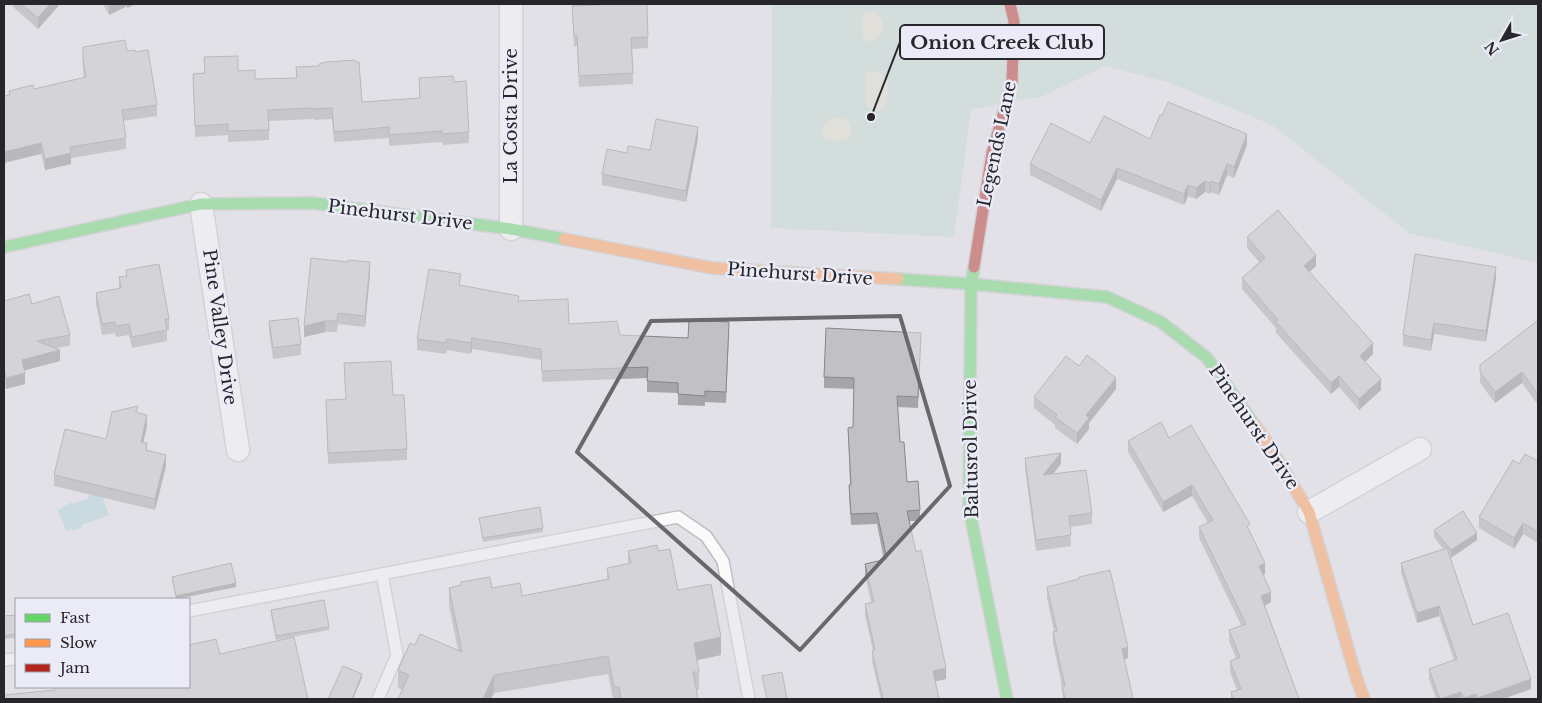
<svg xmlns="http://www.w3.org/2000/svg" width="1542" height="703" font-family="'Libre Baskerville',serif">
<rect width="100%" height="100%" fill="#e1e1e7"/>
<path fill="#c1d7cf" d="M 772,4 L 1538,4 L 1538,263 L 1409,233 L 1272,125 L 1170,83 L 1105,66 L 1041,97 L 971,109 L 954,237 L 771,228 Z"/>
<g fill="#e0dbc9">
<path d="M 870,11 C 887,17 887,31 874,42 L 868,42 L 863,38 C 862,30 861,21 864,13 Z"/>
<path d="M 870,71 C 875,72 883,73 886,77 C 891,85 887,100 884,108 L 880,110 L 871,111 C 862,102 866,86 866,74 Z"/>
<path d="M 839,117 L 846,119 L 851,124 L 851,136 C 842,142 832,142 822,138 C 820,125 827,120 839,117 Z"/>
</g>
<path fill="#aad0d8" d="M 94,490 L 101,493 L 109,515 L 81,525 L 81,528 L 73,531 L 72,529 L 66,531 L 58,510 L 72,502 L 73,504 L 87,499 Z"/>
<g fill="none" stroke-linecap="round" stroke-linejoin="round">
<g stroke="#bebec3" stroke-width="14">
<g id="lane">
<path d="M 189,611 L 678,517 L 706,536 L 723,561 L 749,699"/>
<path d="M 4,660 L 16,659"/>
<path d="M 378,699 L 397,655 L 382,574"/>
</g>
</g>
<g stroke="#bebec3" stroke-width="25">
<g id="street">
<path d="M 201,204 L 238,450"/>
<path d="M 511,229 L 511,4"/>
<path d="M 1309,512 L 1420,449"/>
</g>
</g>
<g stroke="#bebec3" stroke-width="14">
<g id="fast">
<path d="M 4,247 L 201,204 L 312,203 L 511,229 L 564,239"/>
<path d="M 974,267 L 971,284 L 969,508 L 1007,699"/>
<path d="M 898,279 L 971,284 L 1107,297 L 1161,322 L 1207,358 L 1254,424"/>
</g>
</g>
<g stroke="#bebec3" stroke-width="14">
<g id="slow">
<path d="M 564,239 L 712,268 L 898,279"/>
<path d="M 1254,424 L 1269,445 L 1309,512 L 1356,677 L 1364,699"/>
</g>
</g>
<g stroke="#bebec3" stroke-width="14">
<path id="jam" d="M 974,267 L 992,153 L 1012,83 L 1014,21 L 1010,4"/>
</g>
<use href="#lane" stroke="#fafafb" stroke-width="11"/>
<use href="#street" stroke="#fafafb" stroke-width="22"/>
<use href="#fast" stroke="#63d668" stroke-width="11"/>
<use href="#slow" stroke="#ff974d" stroke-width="11"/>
<use href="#jam" stroke="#b3261e" stroke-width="11"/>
</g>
<g fill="#a6a6a9">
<path d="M 13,4 L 60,4 L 38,29 L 13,7 Z"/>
<path d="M 103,4 L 136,4 L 127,8 L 127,6 L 109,15 Z"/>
<path d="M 572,6 L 648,37 L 648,48 L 632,49 L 633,84 L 579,87 L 577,46 L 574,47 Z"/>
<path d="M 83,47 L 135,52 L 157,105 L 157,116 L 123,121 L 126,138 L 126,149 L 71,158 L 71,164 L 45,170 L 41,154 L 9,95 L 9,91 L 34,89 L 84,78 L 83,71 Z"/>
<path d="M 296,67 L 362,102 L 419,98 L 419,78 L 454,82 L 469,132 L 469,143 L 443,145 L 442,142 L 389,146 L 389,138 L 334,142 L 332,119 L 314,120 L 314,119 L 269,121 L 269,140 L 228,142 L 228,135 L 195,137 L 193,74 L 238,71 L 255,79 L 296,78 Z"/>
<path d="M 698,138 L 686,202 L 602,185 L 602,174 L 627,153 L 650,150 Z"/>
<path d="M 1150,139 L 1247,145 L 1234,178 L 1227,175 L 1219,195 L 1211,192 L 1210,194 L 1205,192 L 1196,199 L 1188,196 L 1184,205 L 1117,179 L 1101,211 L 1030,175 L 1030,164 L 1090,143 Z"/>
<path d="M 1247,237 L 1316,266 L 1309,272 L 1373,354 L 1365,362 L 1381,390 L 1359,410 L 1339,387 L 1331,394 L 1276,333 L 1276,328 L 1242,289 L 1242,278 L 1259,262 L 1247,248 Z"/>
<path d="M 126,270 L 169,319 L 169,330 L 167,330 L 167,341 L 132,348 L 129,335 L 116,337 L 115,333 L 102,335 L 96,304 L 96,293 L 119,288 L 119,277 L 126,276 Z"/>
<path d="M 370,273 L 365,327 L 338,324 L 337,332 L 325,332 L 304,337 Z"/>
<path d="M 1496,278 L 1486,342 L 1434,334 L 1431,351 L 1403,346 L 1403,335 Z"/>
<path d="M 461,285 L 519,301 L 569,324 L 620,335 L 688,338 L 729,333 L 726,403 L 705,402 L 705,406 L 678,405 L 678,393 L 647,392 L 647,378 L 542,382 L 541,360 L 472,349 L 471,354 L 447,350 L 446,354 L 417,350 L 417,339 Z"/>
<path d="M 4,301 L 32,304 L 70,335 L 70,346 L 56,348 L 60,361 L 24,370 L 25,384 L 6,389 L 4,381 Z"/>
<path d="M 269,321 L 301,344 L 301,355 L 273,359 L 269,332 Z"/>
<path d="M 1538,323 L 1538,405 L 1522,383 L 1495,403 L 1480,383 L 1480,372 Z"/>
<path d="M 921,344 L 918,408 L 897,407 L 900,442 L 907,482 L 920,510 L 920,521 L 909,521 L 946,679 L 935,681 L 939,699 L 881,699 L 872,662 L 873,651 L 865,615 L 865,604 L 871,602 L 865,575 L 865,564 L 884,560 L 877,524 L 851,525 L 849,496 L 849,485 L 850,485 L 848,428 L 853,427 L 854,389 L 824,388 L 824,377 Z"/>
<path d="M 344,363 L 393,395 L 407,449 L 407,460 L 328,464 L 326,400 L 346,399 Z"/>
<path d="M 1079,366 L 1116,389 L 1089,423 L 1089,429 L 1077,444 L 1055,428 L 1055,425 L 1034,408 L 1034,397 Z"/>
<path d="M 138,412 L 147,426 L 143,442 L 147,450 L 166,466 L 155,510 L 54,486 L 54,475 L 106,439 Z"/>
<path d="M 1169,438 L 1250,531 L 1265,574 L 1264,575 L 1271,602 L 1265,606 L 1299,699 L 1231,699 L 1231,692 L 1237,690 L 1230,672 L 1230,661 L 1236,658 L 1229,641 L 1229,630 L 1241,625 L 1199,538 L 1199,527 L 1208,523 L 1192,496 L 1163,512 L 1128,452 L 1128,441 Z"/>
<path d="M 1025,458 L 1061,464 L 1053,474 L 1092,513 L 1092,524 L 1070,527 L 1071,546 L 1036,551 L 1025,469 Z"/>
<path d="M 1538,461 L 1538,543 L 1523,534 L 1514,549 L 1479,528 L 1479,517 L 1519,464 Z"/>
<path d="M 479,518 L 543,528 L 543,532 L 483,542 Z"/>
<path d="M 1434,530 L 1477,540 L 1450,558 L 1473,625 L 1531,689 L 1503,699 L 1436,699 L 1429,679 L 1429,669 L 1454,660 L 1439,616 L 1417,623 L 1401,573 L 1401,563 L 1443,549 L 1434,537 Z"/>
<path d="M 628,551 L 658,551 L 678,590 L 721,655 L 697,660 L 699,672 L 699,689 L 697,690 L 698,699 L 613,699 L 608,674 L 494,693 L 403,690 L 398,688 L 398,670 L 415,645 L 458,650 L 449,606 L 449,588 L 461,585 L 461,582 L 492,588 L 522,596 L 607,579 L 607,568 L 628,564 Z"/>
<path d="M 172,577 L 236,587 L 176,599 L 172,581 Z"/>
<path d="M 1079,577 L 1128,658 L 1124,659 L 1133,699 L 1063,699 L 1062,686 L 1053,643 L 1053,632 L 1054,631 L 1047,598 L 1047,587 L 1079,580 Z"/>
<path d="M 271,610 L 329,627 L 329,630 L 276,640 L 271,614 Z"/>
<path d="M 16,615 L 16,638 L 4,639 L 4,616 Z"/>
</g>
<g fill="#87878a">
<path d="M 50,4 L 60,4 L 38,29 L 38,18 Z"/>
<path d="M 109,4 L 127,4 L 127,6 L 109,15 Z"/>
<path d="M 127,4 L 136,4 L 127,8 Z"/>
<path d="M 698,127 L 698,138 L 686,202 L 686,191 Z"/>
<path d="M 1247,134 L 1247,145 L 1234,178 L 1234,167 Z"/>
<path d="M 41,143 L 41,154 L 4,163 L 4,152 Z"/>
<path d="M 71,153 L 71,164 L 45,170 L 45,159 Z"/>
<path d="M 1227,164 L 1227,175 L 1219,195 L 1219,184 Z"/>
<path d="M 1117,168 L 1117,179 L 1101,211 L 1101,200 Z"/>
<path d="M 1205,181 L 1205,192 L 1196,199 L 1196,188 Z"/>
<path d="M 1211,181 L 1211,192 L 1210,194 L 1210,183 Z"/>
<path d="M 1188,185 L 1188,196 L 1184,205 L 1184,194 Z"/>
<path d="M 1316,255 L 1316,266 L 1304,277 L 1304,266 Z"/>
<path d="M 370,262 L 370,273 L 365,327 L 365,316 Z"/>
<path d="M 1496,267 L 1496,278 L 1486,342 L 1486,331 Z"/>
<path d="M 325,321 L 325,332 L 304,337 L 304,326 Z"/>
<path d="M 1434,323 L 1434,334 L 1431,351 L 1431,340 Z"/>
<path d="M 472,338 L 472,349 L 471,354 L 471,343 Z"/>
<path d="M 1373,343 L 1373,354 L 1360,367 L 1360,356 Z"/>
<path d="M 60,350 L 60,361 L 22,371 L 22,360 Z"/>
<path d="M 1522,372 L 1522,383 L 1495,403 L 1495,392 Z"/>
<path d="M 25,373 L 25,384 L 6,389 L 6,378 Z"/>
<path d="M 1339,376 L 1339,387 L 1331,394 L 1331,383 Z"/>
<path d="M 1116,378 L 1116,389 L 1089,423 L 1089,429 L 1077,444 L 1077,433 L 1086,415 Z"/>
<path d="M 1381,379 L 1381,390 L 1359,410 L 1359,399 Z"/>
<path d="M 147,415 L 147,426 L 141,453 L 141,442 Z"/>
<path d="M 1061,453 L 1061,464 L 1043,486 L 1043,475 Z"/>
<path d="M 166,455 L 166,466 L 155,510 L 155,499 Z"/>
<path d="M 1192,485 L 1192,496 L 1163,512 L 1163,502 Z"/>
<path d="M 1523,523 L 1523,534 L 1514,549 L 1514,538 Z"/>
<path d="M 1477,533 L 1477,540 L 1451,558 L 1451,550 Z"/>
<path d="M 1265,563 L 1265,574 L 1259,577 L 1259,566 Z"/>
<path d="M 236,583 L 236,587 L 176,599 L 176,596 Z"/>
<path d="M 1271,592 L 1271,602 L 1261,607 L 1261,596 Z"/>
<path d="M 1439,606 L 1439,616 L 1417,623 L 1417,613 Z"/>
<path d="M 721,637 L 721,655 L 694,661 L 694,643 Z"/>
<path d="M 1128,647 L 1128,658 L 1122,660 L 1122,649 Z"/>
<path d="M 946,668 L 946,679 L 933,682 L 933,671 Z"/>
<path d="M 362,674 L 362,678 L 353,699 L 352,699 Z"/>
<path d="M 494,675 L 494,693 L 491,699 L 483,699 Z"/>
<path d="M 1531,679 L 1531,689 L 1503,699 L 1478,699 L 1478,698 Z"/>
<path d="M 1461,692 L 1461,699 L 1441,699 Z"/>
<path d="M 1476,694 L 1476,699 L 1464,699 L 1464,698 Z"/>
</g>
<g fill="#c1c1c5" stroke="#87878a">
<path d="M 21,4 L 50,4 L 38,18 Z"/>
<path d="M 614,4 L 647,4 L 648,37 L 631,38 L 633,73 L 579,76 L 577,36 L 574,36 L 572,6 Z"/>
<path d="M 125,40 L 127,51 L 135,50 L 135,52 L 148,50 L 157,105 L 122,110 L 126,138 L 70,147 L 71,153 L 45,159 L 41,143 L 4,152 L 4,96 L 10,95 L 9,91 L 33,85 L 34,89 L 86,77 L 83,60 L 83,47 Z"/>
<path d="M 238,56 L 238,71 L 255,70 L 255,79 L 297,78 L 296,67 L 319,66 L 319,64 L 326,62 L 355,60 L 356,62 L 359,62 L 362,102 L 420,98 L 419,78 L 453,76 L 454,82 L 466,81 L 469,132 L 443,134 L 442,131 L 389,135 L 389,127 L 334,132 L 332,108 L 314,109 L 314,108 L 268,110 L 269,130 L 228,131 L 228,124 L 195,126 L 193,74 L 205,73 L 204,57 Z"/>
<path d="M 1168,102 L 1247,134 L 1234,167 L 1227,164 L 1219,184 L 1211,181 L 1210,183 L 1205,181 L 1196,188 L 1188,185 L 1184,194 L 1117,168 L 1101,200 L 1030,164 L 1051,123 L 1090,143 L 1104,116 L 1150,139 L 1160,115 L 1162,116 Z"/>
<path d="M 656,119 L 698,127 L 686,191 L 602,174 L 607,149 L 627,153 L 628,146 L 650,150 Z"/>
<path d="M 1278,210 L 1316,255 L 1304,266 L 1373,343 L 1360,356 L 1381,379 L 1359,399 L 1339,376 L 1331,383 L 1276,322 L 1278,320 L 1242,278 L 1265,258 L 1247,237 Z"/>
<path d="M 1415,254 L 1496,267 L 1486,331 L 1434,323 L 1431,340 L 1403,335 Z"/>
<path d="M 311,258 L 348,262 L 348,260 L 370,262 L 365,316 L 338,313 L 337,321 L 325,321 L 304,326 Z"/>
<path d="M 159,264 L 169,319 L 165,319 L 167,330 L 132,337 L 129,324 L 116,326 L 115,322 L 102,324 L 96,293 L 121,288 L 119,277 L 127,276 L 126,270 Z"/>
<path d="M 429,269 L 461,274 L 459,285 L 519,296 L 518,301 L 568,299 L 569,324 L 617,321 L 620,335 L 688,338 L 689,320 L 729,322 L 726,392 L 705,391 L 705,396 L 678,394 L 678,383 L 647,381 L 648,367 L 542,371 L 541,349 L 472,338 L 471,343 L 447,339 L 446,343 L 417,339 Z"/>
<path d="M 29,294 L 32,304 L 59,296 L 70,335 L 37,341 L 60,350 L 22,360 L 25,373 L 6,378 L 4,370 L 4,301 Z"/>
<path d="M 298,318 L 301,344 L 273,348 L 269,321 Z"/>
<path d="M 1537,321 L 1538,323 L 1538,394 L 1522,372 L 1495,392 L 1480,372 L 1480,365 Z"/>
<path d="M 826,328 L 921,333 L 918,397 L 897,396 L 900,442 L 904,442 L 907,482 L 918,481 L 920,510 L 907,511 L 916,552 L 921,550 L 946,668 L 933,671 L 939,699 L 883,699 L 872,651 L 875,650 L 865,604 L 874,602 L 865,564 L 887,559 L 877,513 L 851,514 L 849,485 L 851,485 L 848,428 L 853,427 L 854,378 L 824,377 Z"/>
<path d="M 1087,355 L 1116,378 L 1086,415 L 1089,418 L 1077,433 L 1055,417 L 1057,415 L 1034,397 L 1066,356 L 1079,366 Z"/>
<path d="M 391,361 L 393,395 L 404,395 L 407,449 L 328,453 L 326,400 L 346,399 L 344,363 Z"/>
<path d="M 138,406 L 136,412 L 147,415 L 141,442 L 147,443 L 146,450 L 166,455 L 155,499 L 54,475 L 65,429 L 106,439 L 112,412 Z"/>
<path d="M 1161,422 L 1169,438 L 1191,425 L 1250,524 L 1247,526 L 1265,563 L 1259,566 L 1271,592 L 1261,596 L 1299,699 L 1233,699 L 1231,692 L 1241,689 L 1230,661 L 1240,657 L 1229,630 L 1246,624 L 1199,527 L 1213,520 L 1192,485 L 1163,502 L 1128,441 Z"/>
<path d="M 1061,453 L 1043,475 L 1086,470 L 1092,513 L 1069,516 L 1071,535 L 1036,540 L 1025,458 Z"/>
<path d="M 1525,454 L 1538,461 L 1538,532 L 1523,523 L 1514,538 L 1479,517 L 1513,460 L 1519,464 Z"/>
<path d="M 540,507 L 543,528 L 483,538 L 479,518 Z"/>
<path d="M 1463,511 L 1477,533 L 1451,550 L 1434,530 Z"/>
<path d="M 657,545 L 658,551 L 670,549 L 678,590 L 711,584 L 721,637 L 694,643 L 699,672 L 693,672 L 698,699 L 621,699 L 619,687 L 614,687 L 608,656 L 494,675 L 483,699 L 398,699 L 409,675 L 398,670 L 410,643 L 415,645 L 420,634 L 462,652 L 449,588 L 461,585 L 461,582 L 490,577 L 492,588 L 520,583 L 522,596 L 609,579 L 607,568 L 631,563 L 628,551 Z"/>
<path d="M 1447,548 L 1473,625 L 1508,613 L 1531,679 L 1478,698 L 1476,694 L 1464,698 L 1461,692 L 1440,699 L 1429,669 L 1457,659 L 1439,606 L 1417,613 L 1401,563 Z"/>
<path d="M 231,563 L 236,583 L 176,596 L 172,577 Z"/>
<path d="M 1110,570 L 1128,647 L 1122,649 L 1133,698 L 1129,699 L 1065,699 L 1062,686 L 1065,686 L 1053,632 L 1057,631 L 1047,587 L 1079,579 L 1079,577 Z"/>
<path d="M 324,600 L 329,627 L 276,636 L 271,610 Z"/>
<path d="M 16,615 L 16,634 L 4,636 L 4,616 Z"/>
<path d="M 294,637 L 308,699 L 4,699 L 4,695 L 55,690 L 54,687 L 189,687 L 189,645 L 216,639 L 220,654 Z"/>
<path d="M 343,666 L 362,674 L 352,699 L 328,699 Z"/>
<path d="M 782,672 L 787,699 L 767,699 L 762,676 Z"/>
</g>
<path d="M0 0H1542V703H0ZM 900,316 L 950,486 L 800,650 L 577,452 L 651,321 Z" fill="#e1e1e7" fill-opacity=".55" fill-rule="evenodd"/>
<path fill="none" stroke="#68686d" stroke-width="4" stroke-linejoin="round" d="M 900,316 L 950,486 L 800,650 L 577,452 L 651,321 Z"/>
<g text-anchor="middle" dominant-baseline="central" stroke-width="5" stroke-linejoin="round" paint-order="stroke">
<g font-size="18" fill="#27272b" stroke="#ebebf8">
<text transform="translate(511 116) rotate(-90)">La Costa Drive</text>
<text transform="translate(997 144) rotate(-78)">Legends Lane</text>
<text transform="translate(400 215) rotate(7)">Pinehurst Drive</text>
<text transform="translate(800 274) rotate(4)">Pinehurst Drive</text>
<text transform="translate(220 327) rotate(82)">Pine Valley Drive</text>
<text transform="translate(1254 427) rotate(56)">Pinehurst Drive</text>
<text transform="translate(971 449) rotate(-91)">Baltusrol Drive</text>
</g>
</g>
<path fill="none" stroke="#27272b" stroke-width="2" d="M871 117L900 42"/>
<circle fill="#27272b" stroke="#ebebf8" stroke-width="2" cx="871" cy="117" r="5"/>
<rect fill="#ebebf8" stroke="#27272b" stroke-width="2" x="900" y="25" width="204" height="34" rx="5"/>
<g font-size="19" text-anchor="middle" font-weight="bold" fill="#27272b">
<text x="1002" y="49">Onion Creek Club</text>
</g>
<rect width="1542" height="703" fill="none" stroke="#27272b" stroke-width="10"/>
<rect x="15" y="598" width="175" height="90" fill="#ebebf8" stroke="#9d9da6"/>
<rect x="25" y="614" width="25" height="8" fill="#63d668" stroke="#9d9da6"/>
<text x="60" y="623" font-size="15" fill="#27272b">Fast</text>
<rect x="25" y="639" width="25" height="8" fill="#ff974d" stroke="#9d9da6"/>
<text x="60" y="648" font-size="15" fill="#27272b">Slow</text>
<rect x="25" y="664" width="25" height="8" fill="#b3261e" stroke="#9d9da6"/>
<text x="60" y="673" font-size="15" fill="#27272b">Jam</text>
<g transform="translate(1502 40) rotate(231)" stroke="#ebebf8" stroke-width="4" paint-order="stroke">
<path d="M0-4L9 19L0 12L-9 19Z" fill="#27272b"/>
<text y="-8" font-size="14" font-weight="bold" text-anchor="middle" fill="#27272b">N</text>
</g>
</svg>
